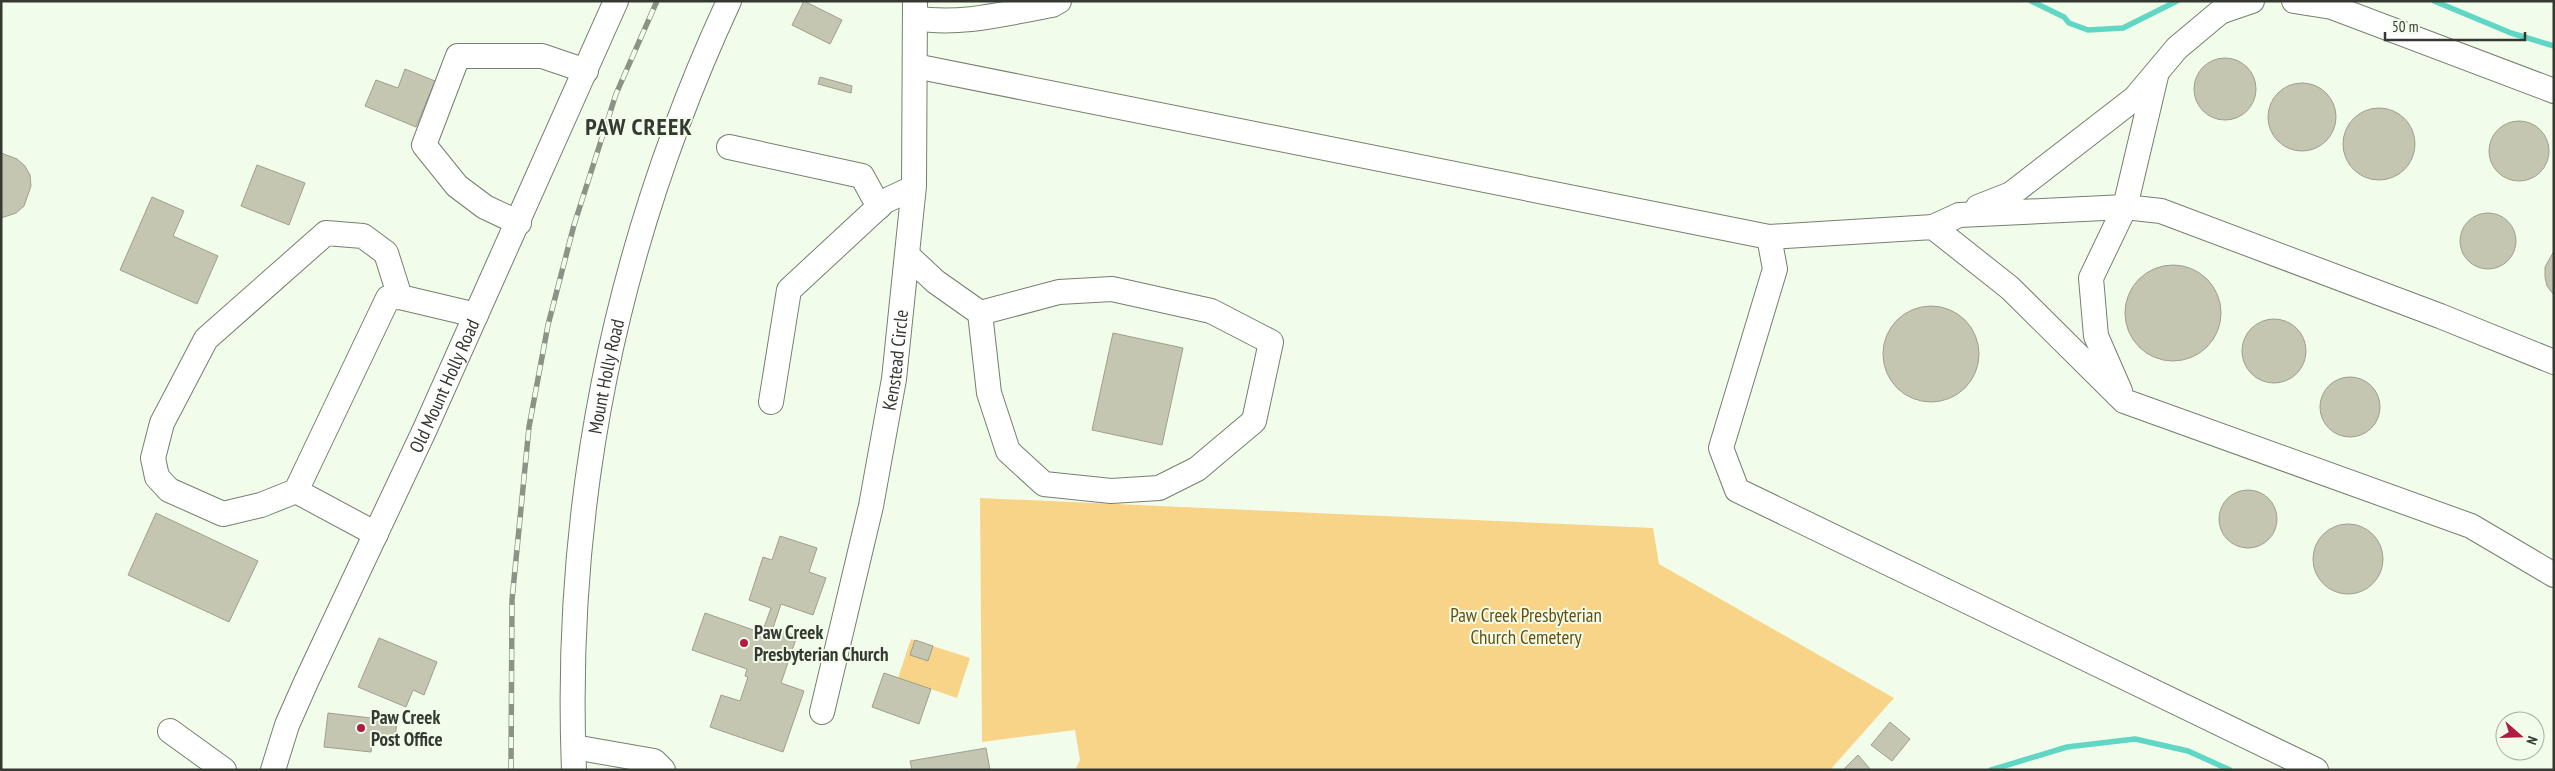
<svg xmlns="http://www.w3.org/2000/svg" width="2555" height="771" font-family="'PT Sans Narrow',sans-serif">
<rect width="100%" height="100%" fill="#f1fdea"/>
<g fill="#f8d489">
<path d="M 980,498 L 1653,528 L 1659,564 L 1894,698 L 1830,770 L 1075,770 L 1080,760 L 1075,730 L 982,742 Z"/>
<path d="M 911,639 L 970,658 L 957,698 L 898,678 Z"/>
</g>
<g fill="none" stroke-linecap="round" stroke-linejoin="round">
<g stroke="#60d6c4" stroke-width="5.5">
<path d="M 2031,1 L 2064,17 L 2069,23 L 2088,30 L 2123,28 L 2177,1"/>
<path d="M 2434,1 L 2511,33 L 2554,46"/>
<path d="M 1991,770 L 2067,747 L 2135,739 L 2188,751 L 2230,770"/>
</g>
</g>
<g fill="#c5c6b2" stroke="#9e9f8c">
<path d="M 804,1 L 842,20 L 830,44 L 792,25 Z"/>
<circle cx="2225" cy="89" r="31"/>
<path d="M 405,69 L 435,81 L 416,127 L 365,106 L 376,80 L 398,88 Z"/>
<path d="M 820,77 L 852,86 L 851,93 L 818,84 Z"/>
<circle cx="2302" cy="117" r="34"/>
<circle cx="2379" cy="144" r="36"/>
<circle cx="2519" cy="151" r="30"/>
<path d="M 1,153 L 17,159 L 25,166 L 30,175 L 31,186 L 24,206 L 16,213 L 1,218 Z"/>
<path d="M 257,165 L 305,183 L 289,225 L 241,206 Z"/>
<path d="M 152,197 L 184,211 L 173,236 L 218,256 L 197,304 L 120,270 Z"/>
<circle cx="2488" cy="241" r="28"/>
<path d="M 2554,251 L 2554,295 L 2547,286 L 2545,277 L 2545,267 Z"/>
<circle cx="2173" cy="313" r="48"/>
<circle cx="1931" cy="354" r="48"/>
<circle cx="2274" cy="351" r="32"/>
<path d="M 1113,333 L 1183,348 L 1162,445 L 1092,430 Z"/>
<circle cx="2350" cy="407" r="30"/>
<circle cx="2248" cy="519" r="29"/>
<path d="M 156,513 L 258,561 L 229,622 L 128,575 Z"/>
<circle cx="2348" cy="559" r="35"/>
<path d="M 780,536 L 817,548 L 809,572 L 826,578 L 813,615 L 781,604 L 773,628 L 797,636 L 781,683 L 804,691 L 783,752 L 710,727 L 721,695 L 740,701 L 748,677 L 745,676 L 747,669 L 692,650 L 705,613 L 762,633 L 771,608 L 749,600 L 763,557 L 772,560 Z"/>
<path d="M 379,638 L 437,662 L 424,695 L 413,690 L 406,707 L 358,687 Z"/>
<path d="M 915,640 L 933,646 L 928,661 L 910,655 Z"/>
<path d="M 884,673 L 931,689 L 919,724 L 872,707 Z"/>
<path d="M 328,713 L 397,721 L 395,738 L 373,735 L 371,752 L 324,747 Z"/>
<path d="M 1890,722 L 1910,739 L 1892,761 L 1871,745 Z"/>
<path d="M 986,748 L 990,770 L 912,770 L 910,761 Z"/>
<path d="M 1858,755 L 1871,770 L 1843,770 Z"/>
</g>
<g fill="none" stroke-linecap="round" stroke-linejoin="round">
<g stroke="#757f6f" stroke-width="26">
<g id="minor">
<path d="M 2294,1 L 2332,7 L 2554,91"/>
<path d="M 915,18 C 960,26 1007,13 1052,5 L 1059,1"/>
<path d="M 915,66 L 1769,237 L 1933,227 L 2010,288 L 2124,401 L 2471,526 L 2554,575"/>
<path d="M 729,147 L 862,176 L 879,207"/>
<path d="M 1978,207 L 2011,194 L 2135,98 L 2177,48 L 2220,12 L 2252,1"/>
<path d="M 519,223 L 485,207 L 457,186 L 424,145 L 458,56 L 542,56 L 586,71"/>
<path d="M 1933,227 L 1959,215 L 2125,207 L 2161,211 L 2440,316 L 2554,362"/>
<path d="M 1769,237 L 1775,269 L 1721,448 L 1737,490 L 2316,770"/>
<path d="M 908,256 L 936,282 L 980,313 L 1059,292 L 1112,289 L 1211,311 L 1271,342 L 1254,421 L 1197,469 L 1159,488 L 1111,491 L 1044,484 L 1008,451 L 989,393 L 980,313"/>
<path d="M 400,297 L 386,253 L 363,236 L 326,233 L 206,339 L 162,423 L 153,458 L 157,477 L 169,490 L 223,514 L 261,505 L 296,491 L 388,298 L 400,297 L 476,315"/>
<path d="M 2120,391 L 2096,336 L 2091,278 L 2125,207 L 2156,76"/>
<path d="M 771,402 L 789,290 L 885,201 L 913,188"/>
<path d="M 296,491 L 376,534"/>
<path id="s1" d="M 822,712 L 871,506 L 894,379 L 914,186 L 915,1"/>
<path d="M 170,731 L 224,770"/>
<path d="M 574,747 L 654,761 L 663,770"/>
<path id="s2" d="M 273,770 L 287,725 L 306,682 L 425,429 L 616,1"/>
<path id="s3" d="M 574,770 C 563,500 616,245 729,1"/>
</g>
</g>
<use href="#minor" stroke="#fff" stroke-width="24"/>
<g stroke="#8b9286" stroke-width="5.5">
<path id="rail" d="M 511,770 L 512,600 L 529,427 L 548,325 L 574,225 L 616,94 L 657,1"/>
</g>
<use href="#rail" stroke="#f1fdea" stroke-width="4" stroke-dasharray="11" stroke-linecap="butt"/>
</g>
<g fill="#b01d44" stroke="#f1fdea" stroke-width="2">
<circle cx="744" cy="643" r="5"/>
<circle cx="361" cy="728" r="5"/>
</g>
<g text-anchor="middle" dominant-baseline="central" stroke-width="4" stroke-linejoin="round" paint-order="stroke">
<g font-size="19" fill="#353932" stroke="#f1fdea">
<text stroke="none"><textPath href="#s1" startOffset="360">Kenstead Circle</textPath></text>
<text stroke="none"><textPath href="#s3" startOffset="396">Mount Holly Road</textPath></text>
<text stroke="none"><textPath href="#s2" startOffset="421">Old Mount Holly Road</textPath></text>
</g>
<g font-size="19" fill="#674e0e" stroke="#f1fdea">
<text x="1526" y="615">Paw Creek Presbyterian<tspan x="1526" dy="22">Church Cemetery</tspan></text>
</g>
<g font-size="19" font-weight="bold" fill="#353932" stroke="#f1fdea" text-anchor="start">
<text x="754" y="632">Paw Creek<tspan x="754" dy="22">Presbyterian Church</tspan></text>
<text x="371" y="717">Paw Creek<tspan x="371" dy="22">Post Office</tspan></text>
</g>
<g font-size="24" font-weight="bold" letter-spacing="1" fill="#353932" stroke="#f1fdea">
<text x="639" y="126">PAW CREEK</text>
</g>
</g>
<rect width="2555" height="771" fill="none" stroke="#353932" stroke-width="5"/>
<g transform="translate(2520 736) rotate(110)"><circle r="24" fill="#f1fdea" stroke="#a6afa0"/>
<path d="M0-4L9 19L0 12L-9 19Z" fill="#b01d44"/>
<text y="-8" font-size="14" font-weight="bold" text-anchor="middle" fill="#353932">N</text>
</g>
<path d="M2385 32v8h140v-8" fill="none" stroke="#353932" stroke-width="2.5"/>
<text x="2392" y="32" font-size="15" fill="#353932" stroke="#f1fdea" stroke-width="4" paint-order="stroke">50 m</text>
</svg>
